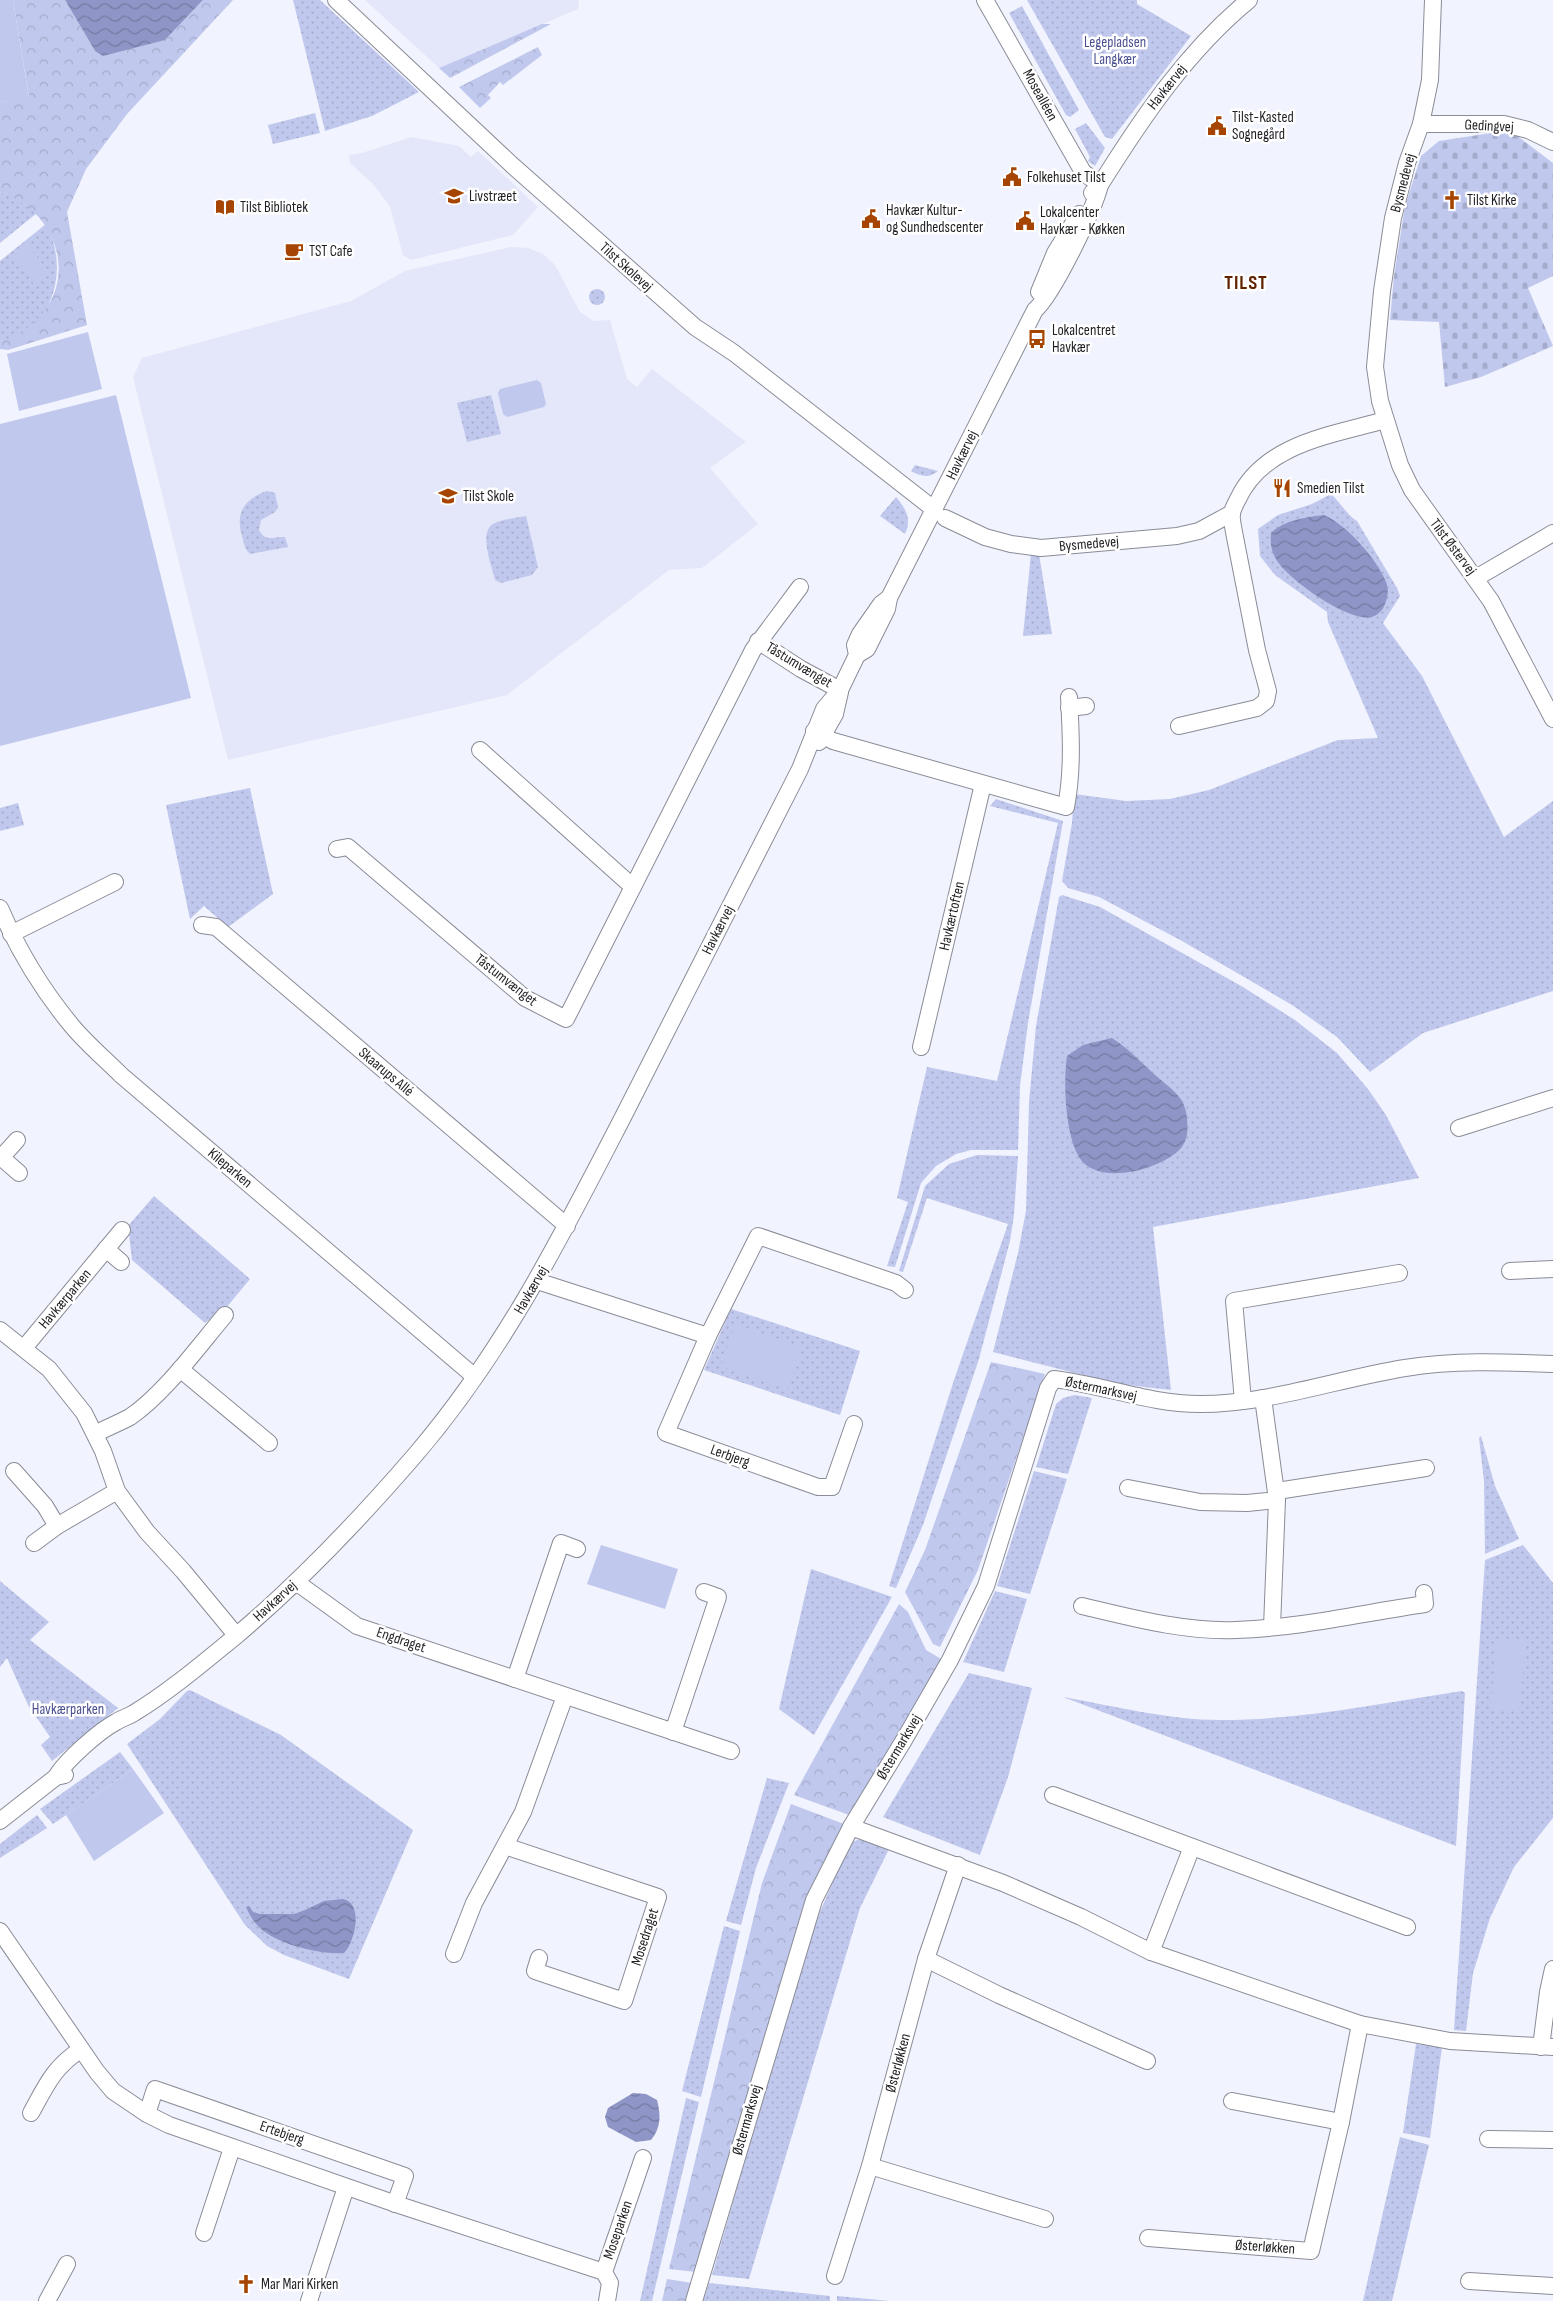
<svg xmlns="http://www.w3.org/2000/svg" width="1553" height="2301" font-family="'Sofia Sans Condensed',sans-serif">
<defs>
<pattern id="grass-dots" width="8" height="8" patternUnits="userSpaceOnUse" patternTransform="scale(1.25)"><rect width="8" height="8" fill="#c1c8ed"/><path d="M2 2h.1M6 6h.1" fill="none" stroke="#a5abcb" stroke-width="1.8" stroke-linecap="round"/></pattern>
<pattern id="forest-crowns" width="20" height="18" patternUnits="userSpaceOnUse" patternTransform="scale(1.25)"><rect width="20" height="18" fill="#c1c8ed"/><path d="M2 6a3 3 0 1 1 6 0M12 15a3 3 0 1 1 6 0" fill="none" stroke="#a5abcb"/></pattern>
<pattern id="cemetery-stones" width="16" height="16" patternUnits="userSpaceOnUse" patternTransform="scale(1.25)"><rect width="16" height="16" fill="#c1c8ed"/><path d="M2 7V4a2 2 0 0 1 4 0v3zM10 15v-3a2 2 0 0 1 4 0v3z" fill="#a5abcb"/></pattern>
<pattern id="water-waves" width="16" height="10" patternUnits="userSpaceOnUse" patternTransform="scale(1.25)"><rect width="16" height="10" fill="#8f96c7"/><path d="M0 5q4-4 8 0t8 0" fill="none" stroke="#747aa1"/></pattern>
</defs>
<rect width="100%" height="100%" fill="#f1f3fe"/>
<g fill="#e3e7f9">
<path d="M 365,0 L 579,0 L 578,9 L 439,68 Z"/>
<path d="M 411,137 L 459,146 L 471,157 L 478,151 L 538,207 L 513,235 L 411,260 L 403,255 L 390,207 L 374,185 L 350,163 L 349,155 L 362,153 Z"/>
<path d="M 511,247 L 528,248 L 543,254 L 555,265 L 580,312 L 594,321 L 610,320 L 627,379 L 637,387 L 652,369 L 746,442 L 710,468 L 758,524 L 702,568 L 669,570 L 507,695 L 228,760 L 133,377 L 142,358 L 351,301 L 405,271 Z"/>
</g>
<g fill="url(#grass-dots)">
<path d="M 293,0 L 320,0 L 419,92 L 372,116 L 325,131 Z"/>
<path d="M 1027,0 L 1137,0 L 1137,4 L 1191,36 L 1112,139 L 1105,137 Z"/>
<path d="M 1022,6 L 1079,110 L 1070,117 L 1066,115 L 1009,13 Z"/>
<path d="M 315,113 L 320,133 L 273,144 L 268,125 Z"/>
<path d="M 1086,123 L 1105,148 L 1095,166 L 1088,161 L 1090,157 L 1075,129 Z"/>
<path d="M 0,192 L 13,196 L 37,213 L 0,243 Z"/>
<path d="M 46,224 C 70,268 54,332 0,341 L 0,261 Z"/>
<circle cx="597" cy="297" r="8"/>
<path d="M 491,395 L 501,434 L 467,442 L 457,403 Z"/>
<path d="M 915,465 L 938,471 C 929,479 920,476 911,471 Z"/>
<path d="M 267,491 L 275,493 L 278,507 L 275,512 L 261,520 L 259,530 C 266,543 274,536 285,537 L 288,547 L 250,554 C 244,549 244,543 242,536 C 235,513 244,499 267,491 Z"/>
<path d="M 1331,494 C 1341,503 1346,514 1357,521 L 1397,588 L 1400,596 L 1383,623 L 1422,676 L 1504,837 L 1553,801 L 1553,991 L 1423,1033 L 1370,1072 L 1337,1037 L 1292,1005 L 1182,941 L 1099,897 L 1068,888 L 1062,881 L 1072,823 L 1074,794 L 1126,801 L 1170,799 L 1209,790 L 1338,740 L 1378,738 L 1328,622 L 1327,612 L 1275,575 L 1260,556 L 1258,529 L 1278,515 L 1312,504 Z"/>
<path d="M 896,497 C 906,509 912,519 905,534 L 880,516 Z"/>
<path d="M 526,516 L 538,567 L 532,575 L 501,583 L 495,580 C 492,566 477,530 495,523 C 504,519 516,518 526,516 Z"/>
<path d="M 1031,553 L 1039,554 L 1052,634 L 1023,636 Z"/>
<path d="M 250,788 L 273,894 L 228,927 L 204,906 L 190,919 L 166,805 Z"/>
<path d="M 996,799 L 1063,821 L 1028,1023 L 1020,1086 L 1018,1150 L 971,1150 L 956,1154 L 936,1166 L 921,1183 L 895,1267 L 887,1266 L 908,1202 L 897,1198 L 927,1067 L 997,1081 L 1058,823 L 990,806 Z"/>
<path d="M 18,803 L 24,825 L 0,831 L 0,808 Z"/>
<path d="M 1062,895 L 1100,907 L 1243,987 L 1295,1020 L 1337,1053 L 1368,1089 L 1386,1115 L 1419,1178 L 1153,1227 L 1171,1390 L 1118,1384 L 993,1352 L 1018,1253 L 1026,1211 L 1029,1102 L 1036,1026 L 1059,897 Z"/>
<path d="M 977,1155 L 1018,1156 L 1014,1215 L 1010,1241 L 979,1359 L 923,1525 L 896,1588 L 889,1586 L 953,1383 L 1008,1224 L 927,1198 L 903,1272 L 899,1271 L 925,1186 L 949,1164 Z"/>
<path d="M 154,1196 L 250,1279 L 226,1308 L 205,1323 L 132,1260 L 128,1226 Z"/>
<path d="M 731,1309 L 860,1351 L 840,1415 L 704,1370 Z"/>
<path d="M 1075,1395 L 1092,1398 L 1068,1474 L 1036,1467 L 1056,1404 L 1063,1398 Z"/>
<path d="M 1481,1436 L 1495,1486 L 1519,1539 L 1485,1554 L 1484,1481 L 1479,1438 Z"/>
<path d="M 1034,1471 L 1067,1479 L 1030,1594 L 997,1586 Z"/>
<path d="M 1523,1545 L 1553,1583 L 1553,1818 L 1514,1867 L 1490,1918 L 1473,1973 L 1466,2031 L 1454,2030 L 1485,1560 Z"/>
<path d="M 811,1569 L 892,1597 L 814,1735 L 779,1709 Z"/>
<path d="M 0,1581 L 49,1622 L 30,1640 L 118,1708 L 52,1761 L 41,1745 L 50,1737 L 28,1705 L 7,1658 L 0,1667 Z"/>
<path d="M 995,1591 L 1027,1599 L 1004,1672 L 963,1662 Z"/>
<path d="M 969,1673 L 1032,1688 L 1008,1777 L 980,1855 L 883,1817 Z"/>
<path d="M 190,1690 L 281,1735 L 413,1830 L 349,1979 L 284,1955 L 267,1946 L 245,1925 L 127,1744 L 160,1719 L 187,1691 Z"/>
<path d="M 1462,1691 L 1465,1693 L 1456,1846 L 1063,1697 C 1114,1706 1168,1720 1221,1720 C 1301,1720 1383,1703 1462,1691 Z"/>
<path d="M 120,1752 L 133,1769 L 53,1824 L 40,1809 Z"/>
<path d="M 767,1778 L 789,1783 L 756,1868 L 741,1925 L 726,1921 Z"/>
<path d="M 37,1815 L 47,1828 L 0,1858 L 0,1844 Z"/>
<path d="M 862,1838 L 889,1849 L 860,1908 L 749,2279 L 712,2275 L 802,1963 L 819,1914 L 850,1843 Z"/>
<path d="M 724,1926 L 740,1931 L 701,2097 L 682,2091 Z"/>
<path d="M 1416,2044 L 1442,2047 L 1430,2138 L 1403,2133 Z"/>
<path d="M 686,2098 L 699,2102 L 652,2301 L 640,2301 Z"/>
<path d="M 1400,2137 L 1429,2145 L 1392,2301 L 1363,2301 Z"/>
<path d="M 709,2283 L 830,2296 L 830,2301 L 703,2301 Z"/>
<path d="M 837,2296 L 890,2301 L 837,2301 Z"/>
</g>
<g fill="url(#forest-crowns)">
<path d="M 13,0 L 65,0 L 95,51 L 165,40 L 203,0 L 233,0 L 127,114 L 86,169 L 67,212 L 87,325 L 8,350 L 0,349 L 0,341 C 12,339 24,331 33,323 C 81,281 57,210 0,192 L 0,102 L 29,97 Z"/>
<path d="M 542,24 L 551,24 L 450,78 L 439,68 Z"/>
<path d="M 538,47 L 542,55 L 503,85 L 500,82 L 488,95 L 491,98 L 480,108 L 459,87 Z"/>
<path d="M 991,1362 L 1045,1374 L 978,1570 L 940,1647 L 933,1644 L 905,1592 L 925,1550 Z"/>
<path d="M 899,1604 L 908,1612 L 926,1650 L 943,1660 L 849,1815 L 794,1795 Z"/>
<path d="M 791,1804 L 844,1824 L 696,2272 L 669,2269 L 762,1883 Z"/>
<path d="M 667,2279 L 692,2283 L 687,2301 L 662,2301 Z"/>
</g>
<path fill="url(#cemetery-stones)" d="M 1491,133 L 1516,135 L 1553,163 L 1553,276 L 1528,288 L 1553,346 L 1481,377 L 1445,387 L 1439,322 L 1390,320 L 1394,276 L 1405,206 L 1421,156 L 1439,141 Z"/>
<g fill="#c1c8ed">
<path d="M 0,0 L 13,0 L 29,98 L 0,102 Z"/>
<path d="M 28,245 L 49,272 L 34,284 L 14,258 Z"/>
<path d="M 88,332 L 102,389 L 19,411 L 7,354 Z"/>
<path d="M 537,380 L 541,383 L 546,404 L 544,407 L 507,417 L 503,414 L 498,393 L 500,389 Z"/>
<path d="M 116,395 L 191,698 L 0,746 L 0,424 Z"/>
<path d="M 735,1324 L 802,1347 L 788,1389 L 721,1366 Z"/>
<path d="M 601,1545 L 678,1569 L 665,1609 L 587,1584 Z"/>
<path d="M 1496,1640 L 1525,1641 L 1520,1710 L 1491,1709 Z"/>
<path d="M 133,1769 L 164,1813 L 94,1861 L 66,1815 Z"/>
</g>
<g fill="url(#water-waves)">
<path d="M 65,0 L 203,0 L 165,40 L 103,56 L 95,51 Z"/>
<path d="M 1324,515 C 1347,525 1377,559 1386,582 C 1389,589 1388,597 1385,604 C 1383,610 1378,615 1372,617 C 1349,623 1286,578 1276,559 C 1271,550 1270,542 1271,533 C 1284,520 1307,517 1324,515 Z"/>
<path d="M 1112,1038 C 1128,1048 1141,1062 1155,1075 C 1163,1082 1173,1089 1180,1098 C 1184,1103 1187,1113 1187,1119 C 1188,1129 1188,1140 1181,1148 C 1163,1169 1101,1186 1081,1160 C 1065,1138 1063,1082 1067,1056 L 1083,1045 Z"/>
<path d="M 343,1899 C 364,1903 355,1942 344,1953 C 320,1955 276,1944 259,1927 C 253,1921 249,1914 246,1907 L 249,1906 L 253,1912 L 260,1914 L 294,1914 L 305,1910 L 324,1901 Z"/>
<path d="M 633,2093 L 646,2094 L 657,2100 C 661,2115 661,2128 651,2140 L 636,2142 L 608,2127 L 605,2117 L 608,2108 Z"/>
</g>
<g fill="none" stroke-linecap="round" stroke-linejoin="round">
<g stroke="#8a8c96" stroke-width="18">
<g id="minor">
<path d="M 336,0 L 512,165 L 695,327 L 734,353 L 935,510"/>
<path d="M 985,0 L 1083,172 L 1100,185"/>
<path d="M 1433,0 L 1430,80 L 1421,124 L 1407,163 L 1393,218 L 1382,291 L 1375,367 L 1380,401 L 1400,465 L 1412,490 L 1491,601 L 1553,719"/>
<path d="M 1421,124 L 1504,124 L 1528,130 L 1553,142"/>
<path d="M 1092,193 L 1100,185 C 1142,118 1187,51 1249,0"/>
<path d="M 1039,292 L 1055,253 L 1079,214"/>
<path d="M 945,518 L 985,537 L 1011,544 L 1041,548 L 1177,536 L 1199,531 L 1232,513"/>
<path d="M 1476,578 L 1553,533"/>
<path d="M 758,641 L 801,669 L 840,690"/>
<path d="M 857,655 L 867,649 L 887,609 L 889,598 L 1035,310 C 1053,294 1094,210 1100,185"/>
<path d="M 1069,708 L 1086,706"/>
<path d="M 1179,726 L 1257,708 L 1266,701 L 1268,691 L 1257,650 L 1234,532 C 1233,526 1231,518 1232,513 C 1233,508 1236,503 1238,499 C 1264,443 1333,435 1385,420"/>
<path d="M 814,731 L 833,741 L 1066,807 C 1073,770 1071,734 1069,697"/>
<path d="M 819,742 L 835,714 L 840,692"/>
<path d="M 480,750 L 633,887"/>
<path d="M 337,849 L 348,847 L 525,998 L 566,1019 L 753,650 L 800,587"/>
<path d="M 0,908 C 18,950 43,991 72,1026 C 87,1044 105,1059 121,1075 L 475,1377"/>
<path d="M 202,925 L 216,927 L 567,1226"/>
<path d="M 11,934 L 115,882"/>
<path d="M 921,1047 L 983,784"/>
<path d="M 1459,1128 L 1553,1098"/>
<path d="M 2,1158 L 19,1173"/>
<path d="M 0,1159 L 17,1140"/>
<path d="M 106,1249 L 121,1262"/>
<path d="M 1510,1271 L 1553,1269"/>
<path d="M 537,1281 L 708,1336"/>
<path d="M 0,1330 L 49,1369 L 84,1413 L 103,1451 L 117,1491 L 147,1532 L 183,1571 L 236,1635"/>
<path d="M 24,1348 L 122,1230"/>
<path d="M 180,1369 L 269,1443"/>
<path d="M 1263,1398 L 1277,1500 L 1272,1627"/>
<path d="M 1243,1401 L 1234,1301 L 1399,1273"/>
<path d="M 854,1424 L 832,1487 L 818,1487 L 666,1433 L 708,1336 L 758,1236 L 896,1283 L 905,1290"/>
<path d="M 95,1434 C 106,1428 119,1423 130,1417 C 164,1394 198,1347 225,1315"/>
<path d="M 14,1471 L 45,1506 L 57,1526"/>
<path d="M 1128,1488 L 1200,1502 L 1247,1503 L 1277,1500"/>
<path d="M 1277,1491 L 1426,1468"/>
<path d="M 34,1543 L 57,1526 L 117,1491"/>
<path d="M 296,1582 L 357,1626 L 731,1751"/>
<path d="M 1082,1606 C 1133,1618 1184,1632 1236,1630 C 1300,1628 1363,1613 1425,1604 L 1424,1593"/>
<path d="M 515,1679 L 561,1543 L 577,1549"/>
<path d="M 673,1732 L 718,1597 L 704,1592"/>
<path d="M 56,1777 C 65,1761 99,1731 116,1722 C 122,1718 128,1717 134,1713 C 169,1692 204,1662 236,1636 C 301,1581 360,1519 416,1454 C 504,1351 561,1237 623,1117 C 682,1001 741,884 800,769 L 824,709 L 840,690 L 857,655 L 855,645 L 860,634 L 881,604 L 889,598"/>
<path d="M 1053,1795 L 1407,1927"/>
<path d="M 0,1821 L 56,1777 L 65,1775"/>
<path d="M 851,1827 L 1003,1883 L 1081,1917 L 1151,1952 L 1360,2024 L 1450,2041 L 1553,2047"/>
<path d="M 505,1846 L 658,1897 L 624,2001 L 535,1971 L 539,1958"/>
<path d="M 0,1931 L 97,2072 L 113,2091 L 147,2114 L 169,2125 L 399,2205 L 604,2272"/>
<path d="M 1151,1952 L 1192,1847"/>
<path d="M 454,1954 L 474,1903 L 523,1812 L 565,1696"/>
<path d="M 926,1959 L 999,1995 L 1147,2061"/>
<path d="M 1541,2047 L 1548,1992 L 1553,1969"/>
<path d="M 1232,2101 L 1341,2122"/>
<path d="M 31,2113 C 46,2086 53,2068 80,2050"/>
<path d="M 147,2114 L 155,2089 L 405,2176 L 395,2204"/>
<path d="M 1488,2139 L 1553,2140"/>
<path d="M 870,2166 L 1045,2219"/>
<path d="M 204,2233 L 232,2148"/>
<path d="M 1148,2238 L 1311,2251 L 1341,2122 L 1360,2024"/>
<path d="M 835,2276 L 870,2166 L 926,1959 L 958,1865"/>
<path d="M 1469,2281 L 1553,2286"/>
<path d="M 47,2301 L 67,2264"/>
<path d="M 309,2301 L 346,2187"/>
<path d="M 607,2301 L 610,2283 L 604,2272 L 643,2158"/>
<path d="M 694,2301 L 814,1900 L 851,1827 L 904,1740 L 950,1660 L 986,1586 L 1048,1388 L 1054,1379 C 1103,1385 1150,1404 1200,1404 C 1269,1404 1337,1379 1405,1368 C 1453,1360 1504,1362 1553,1364"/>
</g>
</g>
<use href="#minor" stroke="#fff" stroke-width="16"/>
</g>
<defs>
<g id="civic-bare" transform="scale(1.5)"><path d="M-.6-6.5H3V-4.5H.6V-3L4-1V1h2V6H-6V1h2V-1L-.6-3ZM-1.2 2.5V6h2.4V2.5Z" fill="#a64501" stroke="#fff" stroke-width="2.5" paint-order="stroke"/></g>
<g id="school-bare" transform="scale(1.5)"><path d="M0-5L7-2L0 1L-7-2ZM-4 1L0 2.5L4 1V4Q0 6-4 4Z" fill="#a64501" stroke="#fff" stroke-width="2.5" paint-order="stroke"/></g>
<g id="church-bare" transform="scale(1.5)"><path d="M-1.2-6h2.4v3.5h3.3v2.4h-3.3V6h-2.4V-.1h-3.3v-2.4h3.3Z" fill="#a64501" stroke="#fff" stroke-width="2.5" paint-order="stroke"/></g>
<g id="library-bare" transform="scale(1.5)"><path d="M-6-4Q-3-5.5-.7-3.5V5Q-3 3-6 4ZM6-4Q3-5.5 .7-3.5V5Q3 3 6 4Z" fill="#a64501" stroke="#fff" stroke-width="2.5" paint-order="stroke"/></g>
<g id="cafe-bare" transform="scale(1.5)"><path d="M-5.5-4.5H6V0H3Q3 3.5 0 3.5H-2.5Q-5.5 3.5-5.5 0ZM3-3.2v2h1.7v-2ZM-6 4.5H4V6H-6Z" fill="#a64501" stroke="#fff" stroke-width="2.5" paint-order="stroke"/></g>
<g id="bus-bare" transform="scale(1.5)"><path d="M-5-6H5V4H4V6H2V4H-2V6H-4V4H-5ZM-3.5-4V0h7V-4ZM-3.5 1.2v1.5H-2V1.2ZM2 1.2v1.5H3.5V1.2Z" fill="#a64501" stroke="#fff" stroke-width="2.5" paint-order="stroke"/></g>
<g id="restaurant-bare" transform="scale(1.5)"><path d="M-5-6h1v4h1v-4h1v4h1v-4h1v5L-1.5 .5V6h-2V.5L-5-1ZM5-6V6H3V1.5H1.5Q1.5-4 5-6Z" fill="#a64501" stroke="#fff" stroke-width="2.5" paint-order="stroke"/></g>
</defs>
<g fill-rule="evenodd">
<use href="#civic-bare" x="1217" y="126"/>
<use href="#civic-bare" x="1012" y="177"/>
<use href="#school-bare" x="454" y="196"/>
<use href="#church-bare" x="1452" y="200"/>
<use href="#library-bare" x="225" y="207"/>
<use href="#civic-bare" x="871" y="219"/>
<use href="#civic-bare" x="1025" y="221"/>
<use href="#cafe-bare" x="294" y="251"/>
<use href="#bus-bare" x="1037" y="339"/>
<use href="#restaurant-bare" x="1282" y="488"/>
<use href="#school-bare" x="448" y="496"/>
<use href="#church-bare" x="246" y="2284"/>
</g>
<g text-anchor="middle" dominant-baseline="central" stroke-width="5" stroke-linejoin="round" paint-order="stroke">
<g font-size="15" fill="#4b5190" stroke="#fff">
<text x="1115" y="42">Legepladsen<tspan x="1115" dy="17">Langkær</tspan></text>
<text x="68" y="1709">Havkærparken</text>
</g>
<g font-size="15" fill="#1f1f23" stroke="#fff">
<text transform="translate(1167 87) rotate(-52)">Havkærvej</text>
<text transform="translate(1040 95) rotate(61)">Mosealléen</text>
<text transform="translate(1489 126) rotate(3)">Gedingvej</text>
<text transform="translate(1403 183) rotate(-75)">Bysmedevej</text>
<text transform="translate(626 267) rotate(42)">Tilst Skolevej</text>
<text transform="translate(962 455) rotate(-64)">Havkærvej</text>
<text transform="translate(1089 544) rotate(-5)">Bysmedevej</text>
<text transform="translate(1453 547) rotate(53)">Tilst Østervej</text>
<text transform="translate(799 665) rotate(31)">Tåstumvænget</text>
<text transform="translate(952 916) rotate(-77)">Havkærtoften</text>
<text transform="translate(718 930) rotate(-63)">Havkærvej</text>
<text transform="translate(506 980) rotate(38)">Tåstumvænget</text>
<text transform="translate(386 1072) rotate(40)">Skaarups Allé</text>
<text transform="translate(230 1168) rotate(40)">Kileparken</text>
<text transform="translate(531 1290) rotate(-60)">Havkærvej</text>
<text transform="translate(65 1299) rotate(-50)">Havkærparken</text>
<text transform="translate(1101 1389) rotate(12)">Østermarksvej</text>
<text transform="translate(730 1456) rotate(20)">Lerbjerg</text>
<text transform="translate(275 1601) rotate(-42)">Havkærvej</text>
<text transform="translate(401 1640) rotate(19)">Engdraget</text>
<text transform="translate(899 1747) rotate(-59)">Østermarksvej</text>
<text transform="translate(645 1937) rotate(-72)">Mosedraget</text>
<text transform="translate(898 2063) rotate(-75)">Østerløkken</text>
<text transform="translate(747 2120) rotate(-74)">Østermarksvej</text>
<text transform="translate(282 2133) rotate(19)">Ertebjerg</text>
<text transform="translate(618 2230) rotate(-71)">Moseparken</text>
<text transform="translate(1265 2247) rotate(4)">Østerløkken</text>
</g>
<g font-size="15" fill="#1f1f23" stroke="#fff" text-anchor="start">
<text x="1232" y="117">Tilst-Kasted<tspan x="1232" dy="17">Sognegård</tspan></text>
<text x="1027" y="177">Folkehuset Tilst</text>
<text x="469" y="196">Livstræet</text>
<text x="1467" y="200">Tilst Kirke</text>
<text x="240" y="207">Tilst Bibliotek</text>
<text x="886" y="210">Havkær Kultur-<tspan x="886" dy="17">og Sundhedscenter</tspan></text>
<text x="1040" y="212">Lokalcenter<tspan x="1040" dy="17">Havkær - Køkken</tspan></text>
<text x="309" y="251">TST Cafe</text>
<text x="1052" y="330">Lokalcentret<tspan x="1052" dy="17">Havkær</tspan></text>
<text x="1297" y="488">Smedien Tilst</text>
<text x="463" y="496">Tilst Skole</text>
<text x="261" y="2284">Mar Mari Kirken</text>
</g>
<g font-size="20" font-weight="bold" letter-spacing="1" fill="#602300" stroke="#fff">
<text x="1246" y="283">TILST</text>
</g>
</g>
</svg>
